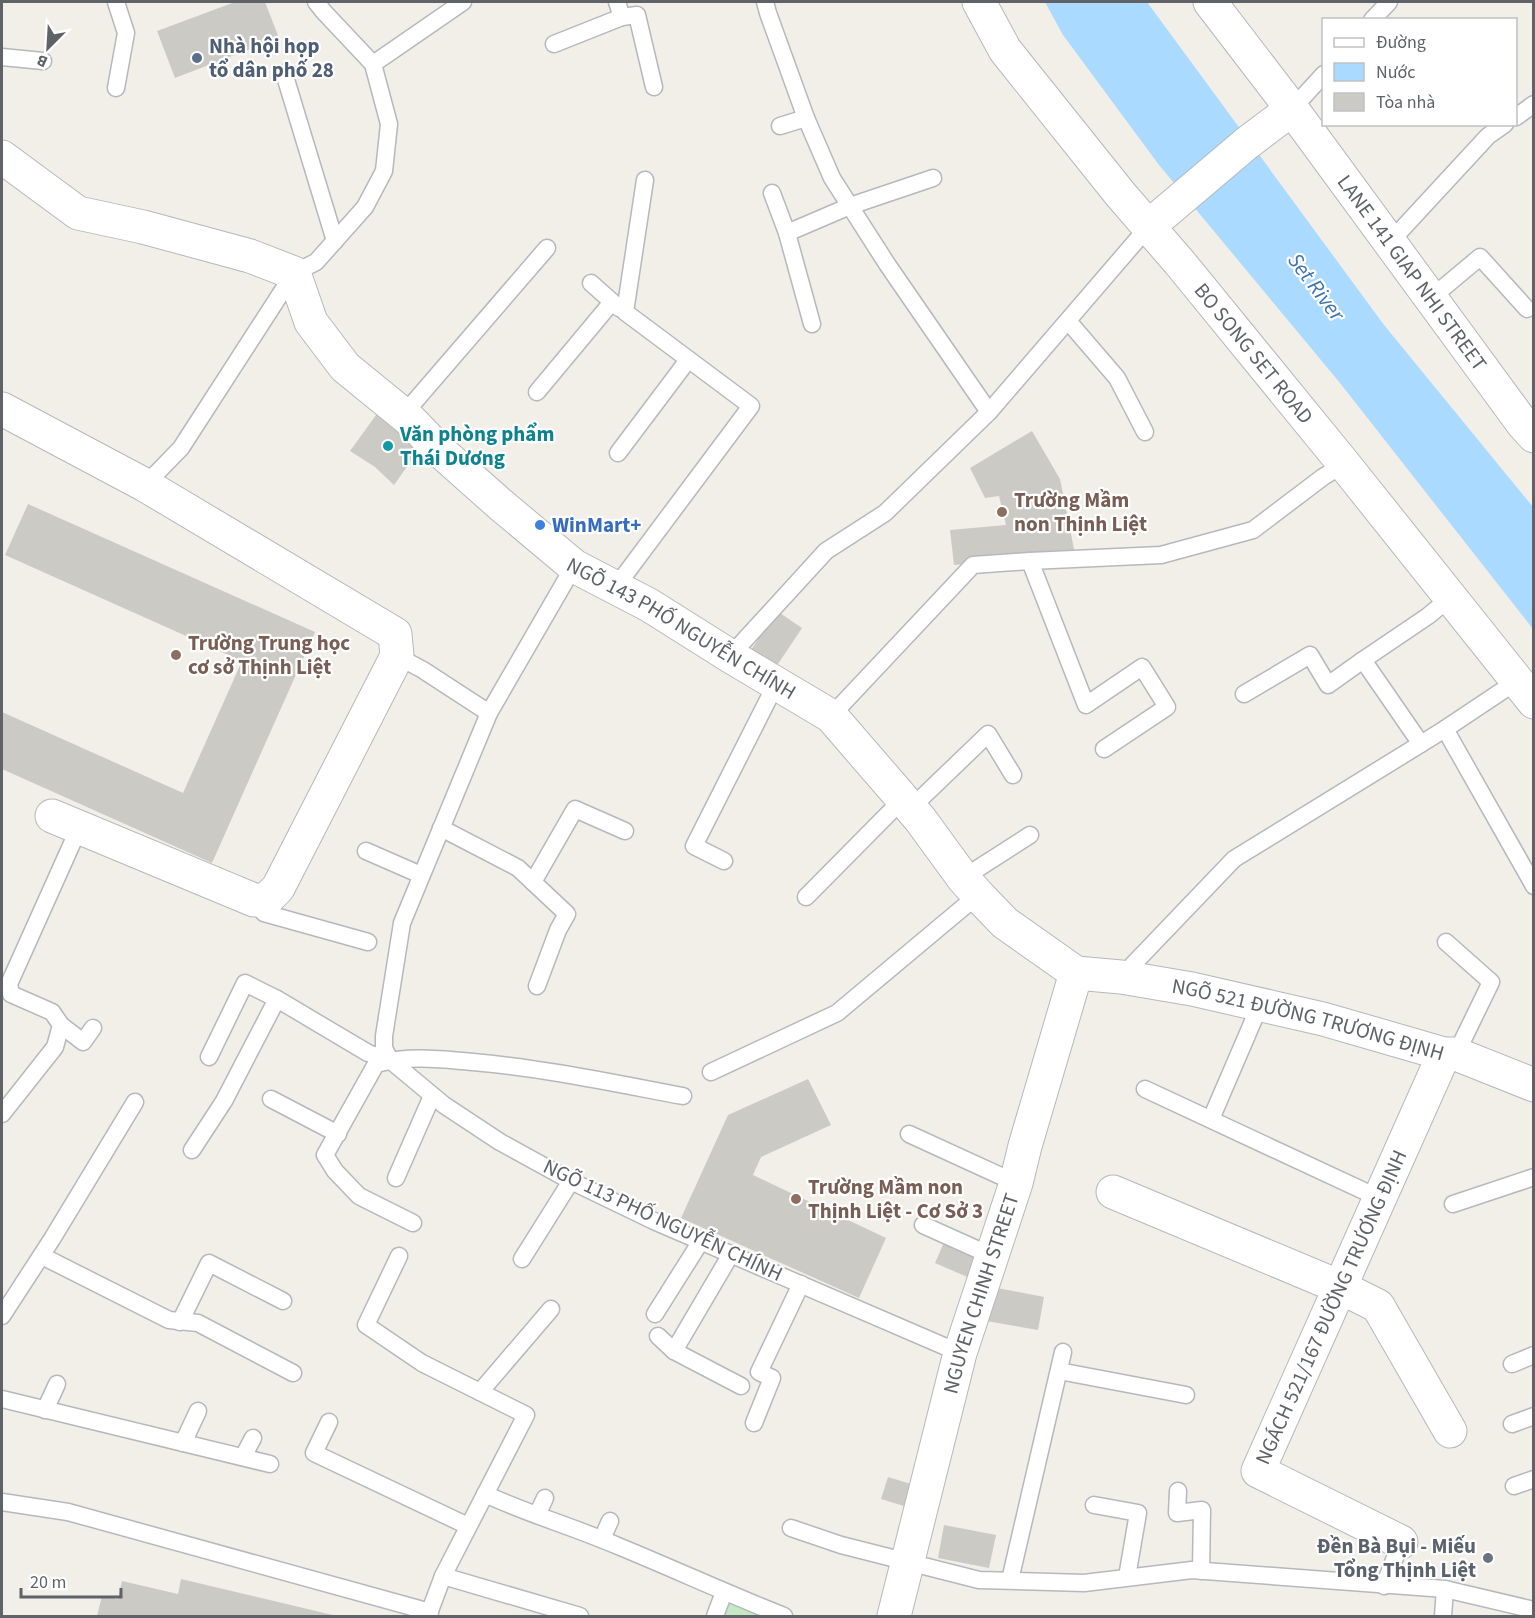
<svg xmlns="http://www.w3.org/2000/svg" width="1535" height="1618" font-family="'Source Sans 3',sans-serif">
<rect width="100%" height="100%" fill="#f1efe8"/>
<path fill="#c5e8c5" d="M 727,1599 L 770,1616 L 721,1616 Z"/>
<path fill="#aadaff" d="M 1045,2 L 1147,2 L 1384,325 L 1533,507 L 1533,629 L 1340,383 L 1159,165 L 1063,35 Z"/>
<g fill="#cccac5">
<path d="M 235,2 L 265,2 L 279,38 L 175,78 L 157,31 Z"/>
<path d="M 387,400 L 425,441 L 394,485 L 375,467 L 350,451 Z"/>
<path d="M 1032,431 L 1060,479 L 1075,554 L 954,565 L 950,530 L 1006,525 L 999,496 L 985,498 L 970,468 Z"/>
<path d="M 28,504 L 315,632 L 212,863 L 2,769 L 2,712 L 183,793 L 242,661 L 5,555 Z"/>
<path d="M 777,611 L 802,628 L 776,667 L 751,650 Z"/>
<path d="M 808,1079 L 831,1125 L 761,1157 L 753,1175 L 886,1238 L 859,1298 L 681,1218 L 728,1115 Z"/>
<path d="M 945,1240 L 982,1256 L 972,1279 L 935,1263 Z"/>
<path d="M 992,1287 L 1044,1297 L 1038,1330 L 986,1321 Z"/>
<path d="M 888,1477 L 924,1488 L 917,1510 L 881,1499 Z"/>
<path d="M 944,1525 L 996,1535 L 989,1568 L 938,1558 Z"/>
<path d="M 181,1579 L 337,1616 L 97,1616 L 102,1596 L 118,1599 L 122,1581 L 178,1594 Z"/>
</g>
<g fill="none" stroke-linecap="round" stroke-linejoin="round">
<g stroke="#b5b8bc" stroke-width="19">
<g id="service">
<path d="M 116,2 L 126,33 L 116,88"/>
<path d="M 617,2 L 622,17 L 637,15 L 654,87"/>
<path d="M 765,2 L 768,13 L 806,118 L 832,178 L 887,264 L 989,412"/>
<path d="M 1372,20 L 1389,2"/>
<path d="M 554,44 L 622,17"/>
<path d="M 2,57 L 43,61"/>
<path d="M 373,64 L 463,2"/>
<path d="M 284,73 L 335,241"/>
<path d="M 1292,109 L 1324,74"/>
<path d="M 1516,117 L 1534,104"/>
<path d="M 780,126 L 806,118"/>
<path d="M 772,193 L 787,233 L 812,324"/>
<path d="M 787,233 L 850,206 L 933,178"/>
<path d="M 1390,242 L 1488,136 L 1505,124"/>
<path d="M 591,283 L 619,308"/>
<path d="M 1431,298 L 1480,257 L 1527,309"/>
<path d="M 1068,321 L 1117,378 L 1145,432"/>
<path d="M 537,392 L 612,302"/>
<path d="M 403,415 L 547,248"/>
<path d="M 618,453 L 688,360"/>
<path d="M 145,485 L 181,448 L 294,273 L 316,262 L 365,207 L 384,171 L 389,124 L 373,64 L 324,12 L 316,2"/>
<path d="M 1030,561 L 1086,705 L 1142,667 L 1167,707 L 1104,749"/>
<path d="M 615,588 L 751,406 L 625,312 L 645,180"/>
<path d="M 397,656 L 423,670 L 489,713 L 574,566"/>
<path d="M 730,656 L 826,551 L 885,513 L 989,412 L 1149,226"/>
<path d="M 1363,660 L 1428,616 L 1450,598"/>
<path d="M 1244,694 L 1310,655 L 1328,685 L 1363,660 L 1421,744"/>
<path d="M 489,713 L 402,923 L 384,1036 L 384,1048 L 390,1060 L 444,1105 L 500,1142 L 571,1181 L 656,1222 L 960,1353"/>
<path d="M 831,716 L 973,565 L 1030,561 L 1161,555 L 1253,530 L 1323,477 L 1344,464"/>
<path d="M 1445,729 L 1534,886"/>
<path d="M 911,808 L 988,734 L 1013,775"/>
<path d="M 441,828 L 518,868 L 567,914 L 558,930 L 537,986"/>
<path d="M 366,851 L 421,875"/>
<path d="M 724,861 L 694,846 L 776,684"/>
<path d="M 963,878 L 1030,835"/>
<path d="M 533,882 L 575,809 L 625,831"/>
<path d="M 806,897 L 903,799"/>
<path d="M 256,903 L 264,913 L 368,942"/>
<path d="M 1446,942 L 1491,982 L 1456,1054"/>
<path d="M 1121,977 L 1234,859 L 1445,729 L 1517,681"/>
<path d="M 61,1025 L 83,1042 L 93,1028"/>
<path d="M 209,1057 L 245,983 L 277,999 L 368,1053 L 390,1060"/>
<path d="M 711,1072 L 837,1013 L 978,895"/>
<path d="M 1145,1089 L 1379,1198"/>
<path d="M 271,1099 L 338,1134"/>
<path d="M 2,1114 L 55,1047 L 61,1025 L 52,1012 L 11,994 L 9,984 L 79,828"/>
<path d="M 1211,1119 L 1260,1005"/>
<path d="M 909,1134 L 1016,1183"/>
<path d="M 192,1150 L 224,1101 L 277,999"/>
<path d="M 396,1178 L 432,1096"/>
<path d="M 1453,1204 L 1534,1177"/>
<path d="M 413,1223 L 359,1196 L 335,1171 L 325,1155 L 376,1064 C 408,1055 440,1059 473,1062 C 543,1068 613,1083 683,1096"/>
<path d="M 923,1225 L 992,1256"/>
<path d="M 42,1256 L 169,1320 L 198,1323 L 293,1373"/>
<path d="M 399,1256 L 366,1325 L 422,1363 L 526,1415 L 443,1576 L 428,1616"/>
<path d="M 522,1259 L 571,1181"/>
<path d="M 655,1314 L 701,1241"/>
<path d="M 2,1316 L 52,1239 L 135,1102"/>
<path d="M 180,1322 L 209,1263 L 283,1301"/>
<path d="M 658,1336 L 674,1351 L 741,1386"/>
<path d="M 674,1351 L 731,1254"/>
<path d="M 1512,1364 L 1534,1355"/>
<path d="M 1059,1371 L 1186,1395"/>
<path d="M 480,1392 L 551,1309"/>
<path d="M 2,1399 L 270,1464"/>
<path d="M 45,1410 L 57,1384"/>
<path d="M 329,1422 L 314,1453 L 468,1526"/>
<path d="M 754,1423 L 772,1378 L 759,1372 L 801,1284"/>
<path d="M 1512,1424 L 1534,1416"/>
<path d="M 183,1443 L 198,1411"/>
<path d="M 243,1457 L 253,1438"/>
<path d="M 1514,1486 L 1534,1479"/>
<path d="M 1178,1491 L 1177,1513 L 1202,1510 L 1201,1571"/>
<path d="M 485,1494 C 528,1514 574,1527 618,1546 C 674,1569 728,1594 784,1616"/>
<path d="M 2,1502 L 68,1512 L 430,1612"/>
<path d="M 1094,1505 L 1138,1513 L 1127,1577"/>
<path d="M 537,1515 L 545,1498"/>
<path d="M 791,1528 L 841,1545 L 979,1580 L 1084,1583 L 1192,1570 L 1445,1589 L 1534,1610"/>
<path d="M 602,1539 L 610,1521"/>
<path d="M 443,1576 L 580,1616"/>
<path d="M 1010,1580 L 1063,1352"/>
<path d="M 1384,1586 L 1401,1542"/>
<path d="M 715,1616 L 724,1592"/>
<path d="M 1443,1616 L 1445,1589"/>
</g>
</g>
<g stroke="#b5b8bc" stroke-width="35">
<g id="minor">
<path id="s1" d="M 2,157 L 78,213 L 143,227 L 250,256 L 294,273 L 311,322 L 345,367 L 410,420 L 439,450 L 501,505 L 574,566 L 649,605 L 730,656 L 831,716 L 920,819 L 963,878 L 978,895 L 1005,923 L 1076,973"/>
<path d="M 2,409 L 145,485 L 395,634 L 397,656 L 278,888 L 266,900 L 254,900 L 52,816"/>
<path id="s2" d="M 1076,973 L 1121,977 L 1192,989 L 1323,1019 L 1444,1054 L 1456,1054 L 1534,1085"/>
<path d="M 1113,1192 L 1340,1287 L 1378,1306 L 1450,1431"/>
<path id="s3" d="M 1401,1542 L 1258,1471 L 1444,1054"/>
<path id="s4" d="M 894,1616 L 960,1353 L 1016,1183 L 1025,1146 L 1076,973"/>
</g>
</g>
<g stroke="#b5b8bc" stroke-width="35">
<g id="tertiary">
<path id="s5" d="M 979,2 L 1005,50 L 1121,195 L 1180,263 L 1344,464 L 1534,702"/>
<path id="s6" d="M 1210,2 L 1292,109 L 1523,424 L 1534,436"/>
<path d="M 1149,226 L 1247,143 L 1292,109"/>
</g>
</g>
<use href="#service" stroke="#fff" stroke-width="16"/>
<use href="#minor" stroke="#fff" stroke-width="33"/>
<use href="#tertiary" stroke="#fff" stroke-width="33"/>
</g>
<circle fill="#5c6f8a" stroke="#fff" stroke-width="2" cx="197" cy="58" r="6"/>
<circle fill="#0f9aa8" stroke="#fff" stroke-width="2" cx="388" cy="446" r="6"/>
<g fill="#8d6e63" stroke="#fff" stroke-width="2">
<circle cx="1002" cy="512" r="6"/>
<circle cx="176" cy="655" r="6"/>
<circle cx="796" cy="1199" r="6"/>
</g>
<circle fill="#3f7fe0" stroke="#fff" stroke-width="2" cx="540" cy="525" r="6"/>
<circle fill="#6b7280" stroke="#fff" stroke-width="2" cx="1488" cy="1558" r="6"/>
<g text-anchor="middle" dominant-baseline="central" stroke-width="4.5" stroke-linejoin="round" paint-order="stroke">
<g font-size="21" font-weight="bold" fill="#4e5e75" stroke="#fff" text-anchor="start">
<text x="209" y="46">Nhà hội họp<tspan x="209" dy="24">tổ dân phố 28</tspan></text>
</g>
<g font-size="21" fill="#5f6368" stroke="#fff">
<text stroke="none"><textPath href="#s6" startOffset="338">LANE 141 GIAP NHI STREET</textPath></text>
<text stroke="none"><textPath href="#s5" startOffset="447">BO SONG SET ROAD</textPath></text>
<text stroke="none"><textPath href="#s1" startOffset="855">NGÕ 143 PHỐ NGUYỄN CHÍNH</textPath></text>
<text stroke="none"><textPath href="#s2" startOffset="237">NGÕ 521 ĐƯỜNG TRƯƠNG ĐỊNH</textPath></text>
<text transform="translate(663 1220) rotate(25)">NGÕ 113 PHỐ NGUYỄN CHÍNH</text>
<text stroke="none"><textPath href="#s4" startOffset="334">NGUYEN CHINH STREET</textPath></text>
<text stroke="none"><textPath href="#s3" startOffset="339">NGÁCH 521/167 ĐƯỜNG TRƯƠNG ĐỊNH</textPath></text>
</g>
<g font-size="21" font-weight="bold" fill="#0d838f" stroke="#fff" text-anchor="start">
<text x="400" y="434">Văn phòng phẩm<tspan x="400" dy="24">Thái Dương</tspan></text>
</g>
<g font-size="21" font-weight="bold" fill="#785e54" stroke="#fff" text-anchor="start">
<text x="1014" y="500">Trường Mầm<tspan x="1014" dy="24">non Thịnh Liệt</tspan></text>
<text x="188" y="643">Trường Trung học<tspan x="188" dy="24">cơ sở Thịnh Liệt</tspan></text>
<text x="808" y="1187">Trường Mầm non<tspan x="808" dy="24">Thịnh Liệt - Cơ Sở 3</tspan></text>
</g>
<g font-size="21" font-weight="bold" fill="#366cbe" stroke="#fff" text-anchor="start">
<text x="552" y="525">WinMart+</text>
</g>
<g font-size="21" font-weight="bold" fill="#5b616d" stroke="#fff" text-anchor="end">
<text x="1476" y="1546">Đền Bà Bụi - Miếu<tspan x="1476" dy="24">Tổng Thịnh Liệt</tspan></text>
</g>
<g font-size="22" font-style="italic" fill="#4174aa" stroke="#fff">
<text transform="translate(1316 287) rotate(53)">Set River</text>
</g>
</g>
<rect width="1535" height="1618" fill="none" stroke="#5f6368" stroke-width="6"/>
<rect x="1322" y="18" width="195" height="108" fill="#ffffff" stroke="#bfc1c3" stroke-width="1.5"/>
<rect x="1334" y="38" width="30" height="9" fill="#ffffff" stroke="#bfc1c3" stroke-width="1.5"/>
<text x="1376" y="48" font-size="18" fill="#5f6368">Đường</text>
<rect x="1334" y="63" width="30" height="18" fill="#aadaff" stroke="#bfc1c3" stroke-width="1.5"/>
<text x="1376" y="78" font-size="18" fill="#5f6368">Nước</text>
<rect x="1334" y="93" width="30" height="18" fill="#cccac5" stroke="#bfc1c3" stroke-width="1.5"/>
<text x="1376" y="108" font-size="18" fill="#5f6368">Tòa nhà</text>
<g transform="translate(48 48) rotate(204)" stroke="#ffffff" stroke-width="4.5" paint-order="stroke">
<path d="M0-4.5L10 22L0 15L-10 22Z" fill="#5f6368"/>
<text y="-9" font-size="16" font-weight="bold" text-anchor="middle" fill="#5f6368">B</text>
</g>
<path d="M21 1588v9h100v-9" fill="none" stroke="#5f6368" stroke-width="3"/>
<text x="30" y="1588" font-size="18" fill="#5f6368" stroke="#ffffff" stroke-width="4.5" paint-order="stroke">20 m</text>
</svg>
